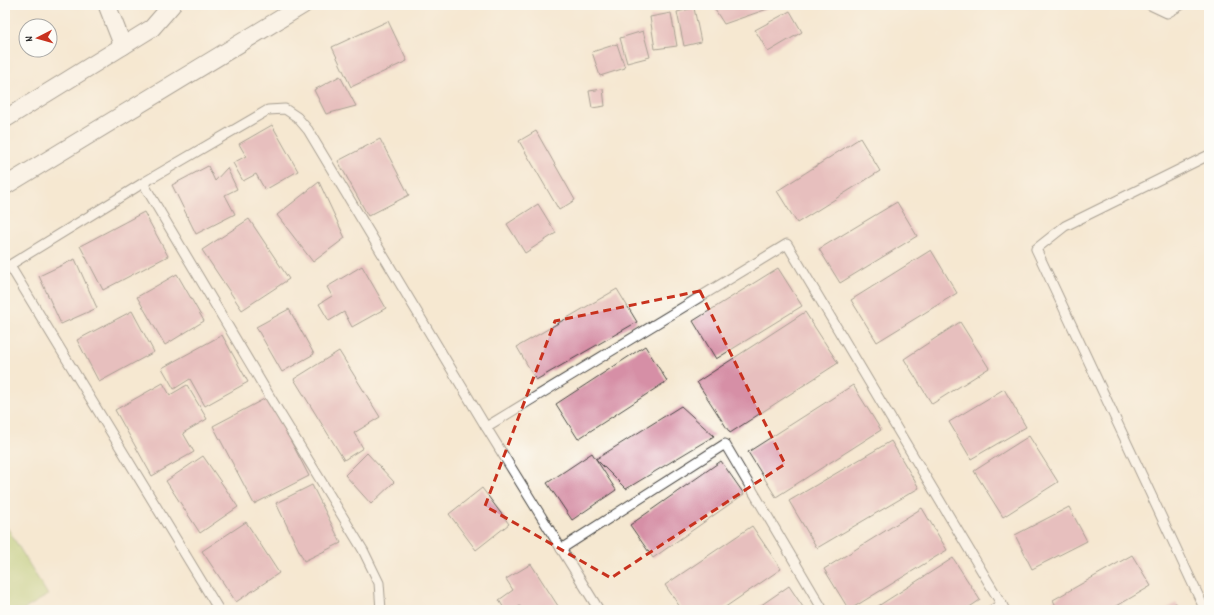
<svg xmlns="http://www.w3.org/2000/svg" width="1214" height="615" font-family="Dekko,sans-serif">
<rect width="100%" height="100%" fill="#fdfcf7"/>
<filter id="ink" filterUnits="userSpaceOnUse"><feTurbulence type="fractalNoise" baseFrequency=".025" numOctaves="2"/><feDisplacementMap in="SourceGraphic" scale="8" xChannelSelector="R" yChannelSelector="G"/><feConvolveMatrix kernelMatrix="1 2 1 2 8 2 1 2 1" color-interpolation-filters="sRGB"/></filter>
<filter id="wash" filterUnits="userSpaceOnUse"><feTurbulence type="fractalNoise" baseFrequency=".012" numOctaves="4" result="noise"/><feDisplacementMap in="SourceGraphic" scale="16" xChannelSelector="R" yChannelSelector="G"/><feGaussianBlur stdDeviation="0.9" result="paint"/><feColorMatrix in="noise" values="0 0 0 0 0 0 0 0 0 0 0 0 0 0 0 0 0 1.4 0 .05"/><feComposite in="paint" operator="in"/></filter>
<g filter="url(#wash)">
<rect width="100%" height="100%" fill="#f5e8d1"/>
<path fill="#aecb71" stroke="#6c7b4e" d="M 5,524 L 48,595 L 23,610 L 5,610 Z"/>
<g id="blocks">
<g fill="#d68fa6">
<path d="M 712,5 L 779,5 L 724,24 Z"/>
<path d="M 694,8 L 701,42 L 684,46 L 677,12 Z"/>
<path d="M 790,11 L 802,32 L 768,52 L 755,30 Z"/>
<path d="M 671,13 L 677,46 L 655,49 L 650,17 Z"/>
<path d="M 388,21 L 407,61 L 351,87 L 332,47 Z"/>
<path d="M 643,31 L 650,57 L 627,63 L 620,38 Z"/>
<path d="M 617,44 L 625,68 L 600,76 L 592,52 Z"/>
<path d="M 340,76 L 356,106 L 326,114 L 314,90 Z"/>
<path d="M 603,89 L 605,106 L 592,108 L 589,91 Z"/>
<path d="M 272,125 L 298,171 L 265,190 L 256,174 L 243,181 L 233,163 L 246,156 L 239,144 Z"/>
<path d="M 536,131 L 575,200 L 559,210 L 519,141 Z"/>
<path d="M 860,138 L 880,171 L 797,223 L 777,191 Z"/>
<path d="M 380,139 L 409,195 L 368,216 L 338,161 Z"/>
<path d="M 208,166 L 215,181 L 227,168 L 237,189 L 225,195 L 235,214 L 196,234 L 172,185 Z"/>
<path d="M 319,182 L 345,238 L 313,262 L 277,215 Z"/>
<path d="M 897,202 L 917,236 L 840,283 L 819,249 Z"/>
<path d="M 538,204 L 556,233 L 525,253 L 507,224 Z"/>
<path d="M 144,212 L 168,256 L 103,290 L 80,246 Z"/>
<path d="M 249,219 L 289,279 L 242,310 L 202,250 Z"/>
<path d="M 931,250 L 957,293 L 877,342 L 851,300 Z"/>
<path d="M 75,259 L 97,308 L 61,324 L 39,276 Z"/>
<path d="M 362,266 L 386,308 L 352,327 L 344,312 L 329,321 L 319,304 L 332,296 L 327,287 Z"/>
<path d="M 778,268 L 802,306 L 716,359 L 693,321 Z"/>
<path d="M 177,274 L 204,321 L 165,345 L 137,297 Z"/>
<path d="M 617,289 L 637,322 L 536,380 L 517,347 Z"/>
<path d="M 289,309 L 314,354 L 282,372 L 256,327 Z"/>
<path d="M 132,311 L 154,352 L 99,382 L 77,340 Z"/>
<path d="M 805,312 L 838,363 L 730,433 L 697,382 Z"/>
<path d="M 960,322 L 989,368 L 932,404 L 904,359 Z"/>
<path d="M 222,335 L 248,382 L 205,406 L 190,379 L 174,389 L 162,368 Z"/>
<path d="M 645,346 L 667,381 L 578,439 L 556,404 Z"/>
<path d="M 339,351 L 380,417 L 354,433 L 363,448 L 344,460 L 294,379 Z"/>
<path d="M 163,383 L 170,395 L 187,385 L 207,419 L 183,433 L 194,452 L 152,476 L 115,410 Z"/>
<path d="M 853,385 L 881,430 L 776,497 L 748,452 Z"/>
<path d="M 1004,389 L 1026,427 L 971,459 L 949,422 Z"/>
<path d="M 268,397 L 309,476 L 254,504 L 213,426 Z"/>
<path d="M 681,406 L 714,436 L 626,489 L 596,459 Z"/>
<path d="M 1029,436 L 1058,482 L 1003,517 L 974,471 Z"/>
<path d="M 891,441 L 919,488 L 817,548 L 789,501 Z"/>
<path d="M 367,453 L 394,482 L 371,504 L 345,475 Z"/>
<path d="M 592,453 L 616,490 L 572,520 L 547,483 Z"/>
<path d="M 203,456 L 238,507 L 200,533 L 166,481 Z"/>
<path d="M 721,461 L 744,494 L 653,558 L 630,525 Z"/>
<path d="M 312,485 L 341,543 L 304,561 L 276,503 Z"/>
<path d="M 482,488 L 509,524 L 476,550 L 449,514 Z"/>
<path d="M 1069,507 L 1087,541 L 1032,569 L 1015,535 Z"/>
<path d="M 922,508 L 947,550 L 849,610 L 824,569 Z"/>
<path d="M 246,522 L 279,573 L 236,602 L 202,551 Z"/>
<path d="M 752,526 L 781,569 L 721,610 L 682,610 L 665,585 Z"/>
<path d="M 1132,555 L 1151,586 L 1110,610 L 1058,610 L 1053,600 Z"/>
<path d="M 953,558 L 980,600 L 965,610 L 872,610 Z"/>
<path d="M 531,564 L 560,609 L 559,610 L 523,610 L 520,606 L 514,610 L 505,610 L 499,600 L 513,590 L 506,579 Z"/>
<path d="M 789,586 L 805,610 L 754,610 Z"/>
<path d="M 1176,603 L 1180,610 L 1165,610 Z"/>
</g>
</g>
</g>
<g filter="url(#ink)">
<use href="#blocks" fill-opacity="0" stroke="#494744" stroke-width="1"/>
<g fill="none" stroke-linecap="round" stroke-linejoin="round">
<g stroke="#494744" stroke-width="11">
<g id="lane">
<path d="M 1150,5 L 1167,13 L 1181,5"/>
<path d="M 143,183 L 270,397 L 363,550 L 379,583 L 381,610"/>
<path d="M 10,266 L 219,610"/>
<path d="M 5,268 L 143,183 L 268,110 L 285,109 L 297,117 L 308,130 L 486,427 L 599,610"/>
<path d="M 486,427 L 787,244 L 1005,610"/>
<path d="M 561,549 L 725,444 L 823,610"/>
<path d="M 992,610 L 1002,604"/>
<path d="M 1205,610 L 1036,249 L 1065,226 L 1209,155"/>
</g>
</g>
<g stroke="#494744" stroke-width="19">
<g id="street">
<path d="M 107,5 L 123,46"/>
<path d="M 5,119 L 152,28 L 172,5"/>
<path d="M 5,186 L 303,5"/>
</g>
</g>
<use href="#lane" stroke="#fff" stroke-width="9"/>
<use href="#street" stroke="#fff" stroke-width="17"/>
</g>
</g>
<path d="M0 0H1214V615H0ZM 700,291 L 785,464 L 611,578 L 485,506 L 555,321 Z" fill="#f5e8d1" fill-opacity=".55" fill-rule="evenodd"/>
<path fill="none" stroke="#c8321e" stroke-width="3" stroke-dasharray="8 5" stroke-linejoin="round" d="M 700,291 L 785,464 L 611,578 L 485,506 L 555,321 Z"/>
<rect width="1214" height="615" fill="none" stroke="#fdfcf7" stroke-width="20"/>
<g transform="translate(38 38) rotate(264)"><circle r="19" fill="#fdfcf7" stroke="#a9a8a5"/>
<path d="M0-3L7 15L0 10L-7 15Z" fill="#c8321e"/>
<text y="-6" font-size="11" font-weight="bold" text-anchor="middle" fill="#2b2b2b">N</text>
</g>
</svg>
